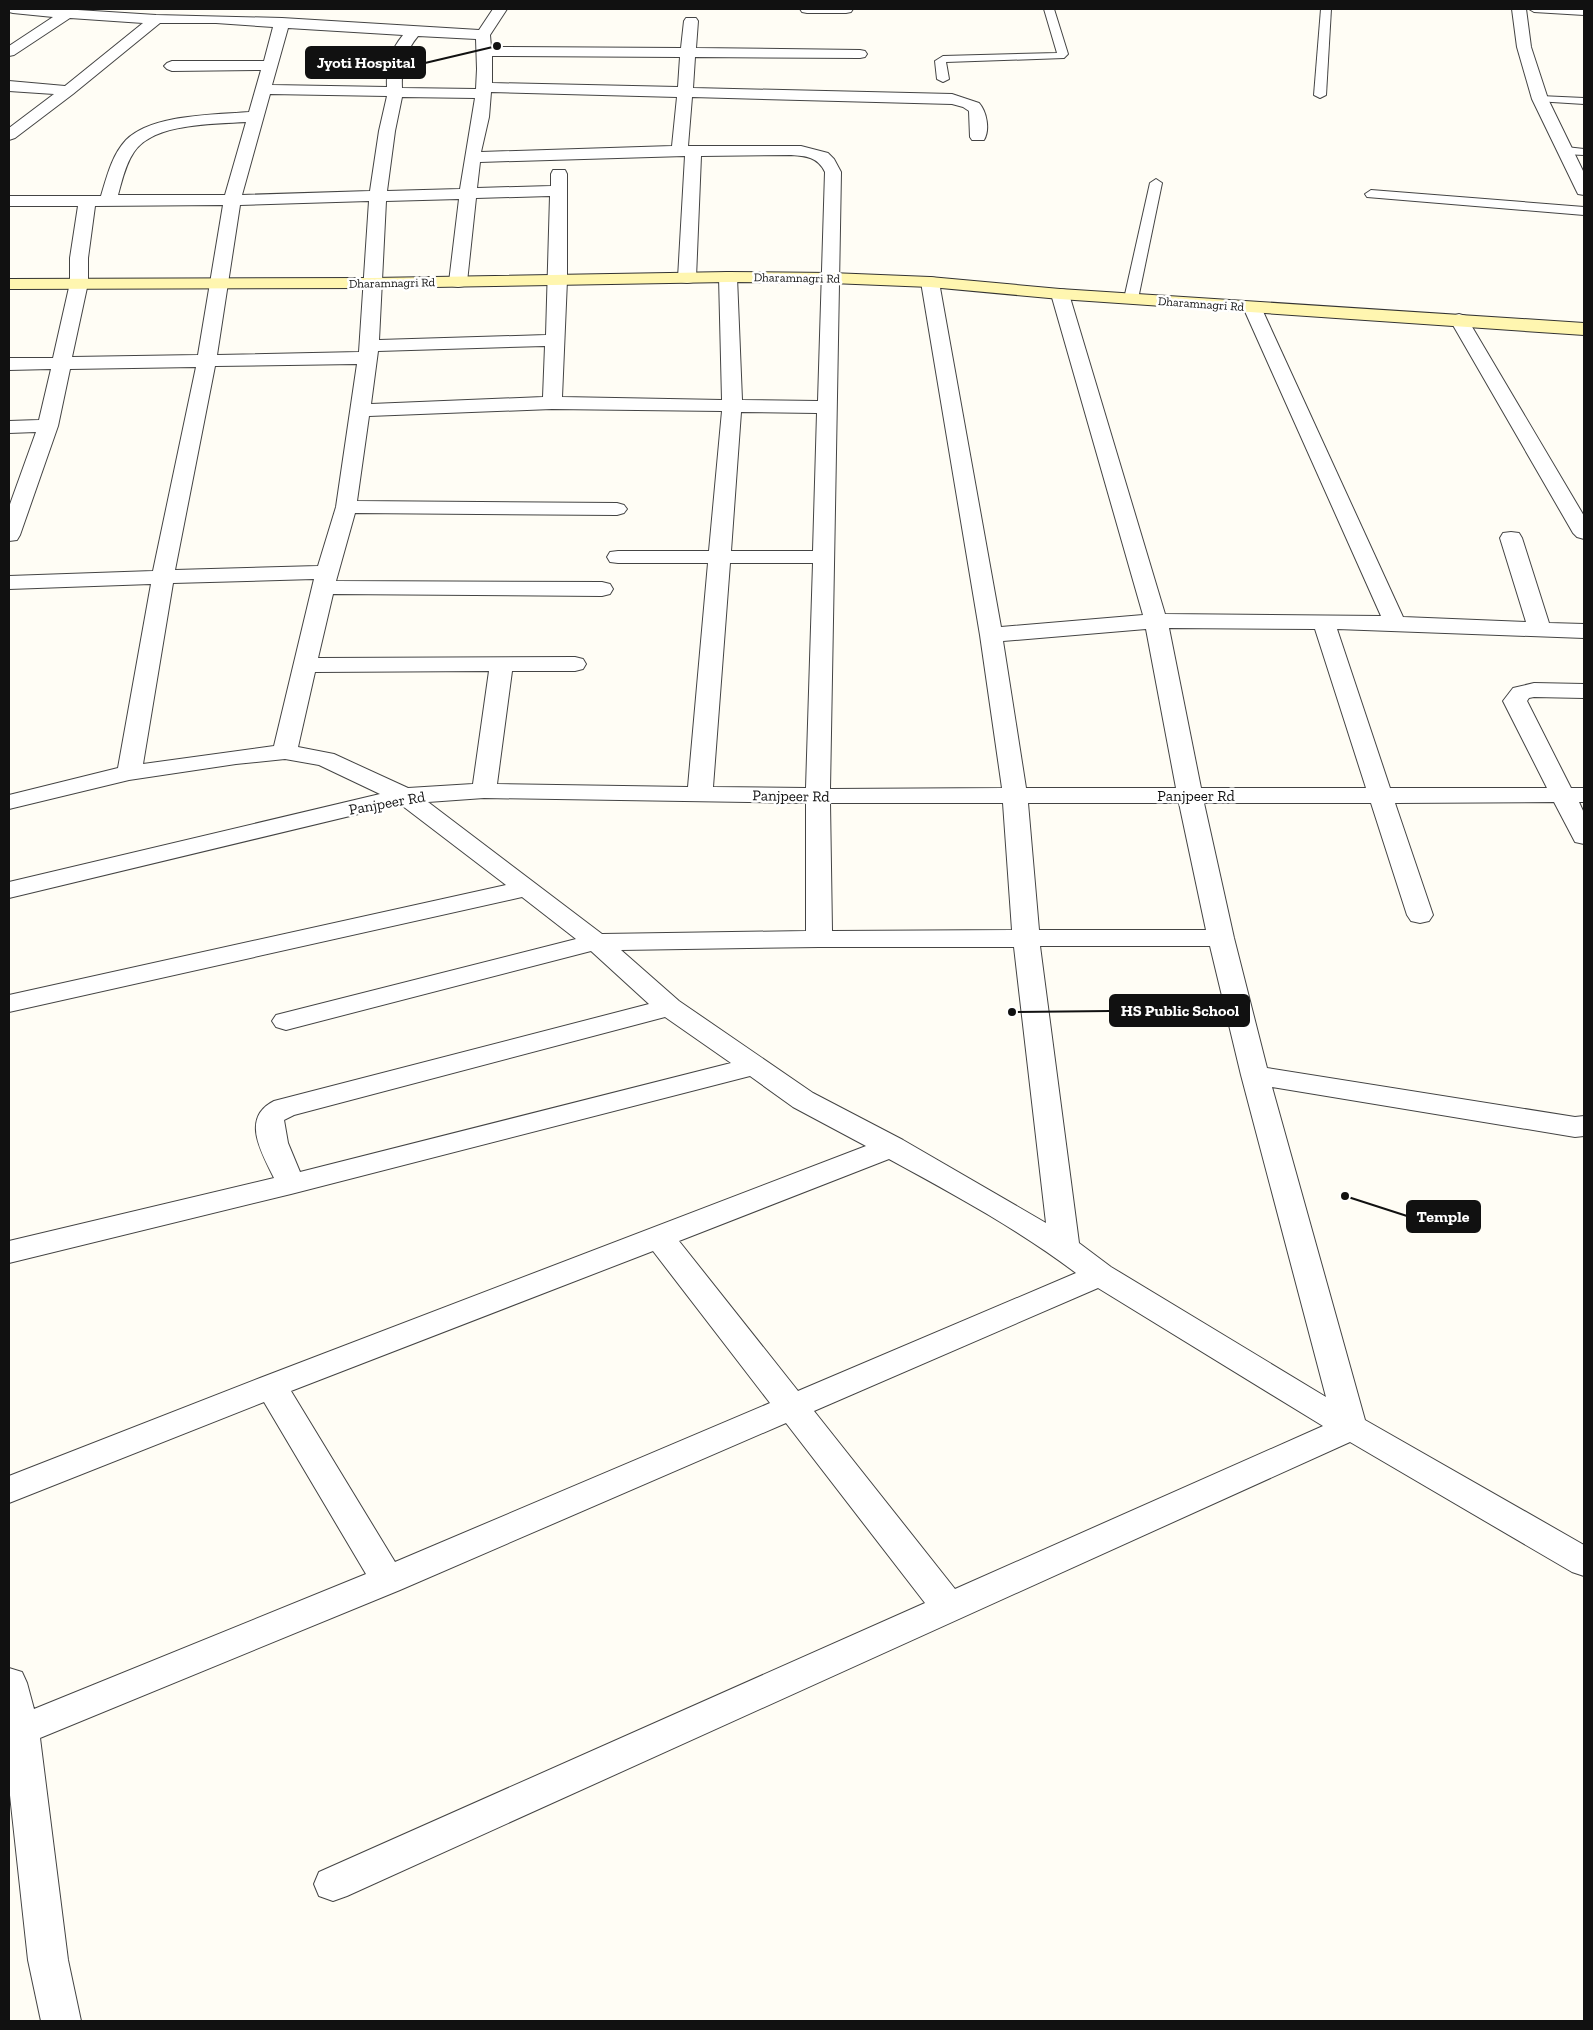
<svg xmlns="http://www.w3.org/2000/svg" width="1593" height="2030" font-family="'Zilla Slab',serif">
<rect width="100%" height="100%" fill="#fffdf5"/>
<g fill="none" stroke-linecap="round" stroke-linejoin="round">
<g stroke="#444" stroke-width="2">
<g id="lane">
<path d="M 1044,9 L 1054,9 L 1068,54 L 1064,58 L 946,62 L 949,79 L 943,82 L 937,79 L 935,61 L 943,56 L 1057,53 Z"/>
<path d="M 1321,9 L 1331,9 L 1326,95 L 1320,98 L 1314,95 Z"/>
<path d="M 1529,9 L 1584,9 L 1584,15 L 1534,12 Z"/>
<path d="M 1540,96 L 1584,98 L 1584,104 L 1536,101 L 1534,99 Z"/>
<path d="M 1566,147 L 1584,149 L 1584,155 L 1562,154 L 1560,151 L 1562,148 Z"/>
<path d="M 1156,179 L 1162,183 L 1138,299 L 1131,303 L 1124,299 L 1150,183 Z"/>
<path d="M 1371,190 L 1584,207 L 1584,215 L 1367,197 L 1365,194 Z"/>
</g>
</g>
<g stroke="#444" stroke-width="2">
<g id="street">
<path d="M 9,9 L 62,9 L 156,15 L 282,18 L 479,30 L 493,9 L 507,9 L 490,35 L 491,47 L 681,48 L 684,21 L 686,18 L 696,18 L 698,21 L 696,48 L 860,50 L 865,51 L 867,54 L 865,57 L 860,58 L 695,57 L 693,88 L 952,94 L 979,103 C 987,112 990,130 984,140 L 972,140 L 970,137 L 969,111 L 963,107 L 952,104 L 692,97 L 688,146 L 801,146 L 828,153 L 834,159 L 841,172 L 830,789 L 1002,788 L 980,635 L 921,282 L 924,278 L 930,277 L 936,278 L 939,282 L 1001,627 L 1143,615 L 1051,294 L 1054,290 L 1060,289 L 1066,290 L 1069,294 L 1165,614 L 1381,616 L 1243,307 L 1246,303 L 1252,302 L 1258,303 L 1261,307 L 1403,617 L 1526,622 L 1500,538 L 1503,533 L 1511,532 L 1519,533 L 1522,538 L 1549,623 L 1584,624 L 1584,638 L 1337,629 L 1390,788 L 1547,788 L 1503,701 L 1513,688 L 1534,683 L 1584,684 L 1584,698 L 1534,697 L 1529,698 L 1527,701 L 1571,788 L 1584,788 L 1584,802 L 1579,802 L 1584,813 L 1584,844 L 1575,842 L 1554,802 L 1395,803 L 1433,915 L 1429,921 L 1420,923 L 1411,921 L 1407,915 L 1371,803 L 1204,803 L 1234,938 L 1267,1068 L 1575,1117 L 1584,1116 L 1584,1136 L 1575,1137 L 1272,1087 L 1365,1420 L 1584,1545 L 1584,1576 L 1572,1572 L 1350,1442 L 347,1896 L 333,1901 L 319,1896 L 314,1884 L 319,1872 L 925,1603 L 786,1423 L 400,1590 L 40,1738 L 68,1960 L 81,2021 L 41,2021 L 28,1960 L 9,1786 L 9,1668 L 22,1672 L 27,1683 L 34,1709 L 366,1574 L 264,1402 L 9,1503 L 9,1476 L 260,1378 L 866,1146 L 793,1107 L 750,1076 L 291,1194 L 9,1263 L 9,1241 L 274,1178 C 262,1153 240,1118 274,1101 L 649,1004 L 591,951 L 286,1030 L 276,1027 L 272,1021 L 276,1015 L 576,939 L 522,897 L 9,1012 L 9,995 L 506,885 L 400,804 L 9,898 L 9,882 L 380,794 L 319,765 L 285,759 L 236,764 L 129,780 L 9,809 L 9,795 L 118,768 L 151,584 L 9,589 L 9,576 L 153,571 L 196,367 L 70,369 L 58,426 L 20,535 L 17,540 L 9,541 L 9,507 L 36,432 L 9,433 L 9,421 L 39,420 L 51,369 L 9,370 L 9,358 L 53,358 L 70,283 L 70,258 L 78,206 L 9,206 L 9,196 L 101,196 C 107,176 112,155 126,140 C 152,114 215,115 249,112 L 261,70 L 172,71 L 167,69 L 164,66 L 167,63 L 172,61 L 264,61 L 273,27 L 216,23 L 160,23 L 73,94 L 15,138 L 9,140 L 9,128 L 54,94 L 9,91 L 9,81 L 65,86 L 143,23 L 70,18 L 14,55 L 9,56 L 9,46 L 53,17 L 13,13 L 9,12 ZM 288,28 L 403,35 C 390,51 386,66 387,87 L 272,85 ZM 418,36 L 476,39 L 477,69 L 476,89 L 402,88 C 401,66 405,52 418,36 ZM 492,56 L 680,57 L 678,87 L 492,83 ZM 491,92 L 677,97 L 672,146 L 481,152 L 489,117 ZM 270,94 L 387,96 L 379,131 L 370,191 L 242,195 ZM 402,97 L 475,98 L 460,189 L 387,191 L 395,131 ZM 246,122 L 225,195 L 118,195 C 122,181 125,165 134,152 C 153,123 214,124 246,122 ZM 791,155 C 806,156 818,157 825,172 L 818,401 L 742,400 L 737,277 L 734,273 L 728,272 L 722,273 L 719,277 L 722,400 L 562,397 L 567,280 L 567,174 L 565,170 L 553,170 L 551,174 L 551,186 L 477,188 L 480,162 L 685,156 L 678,278 L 681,282 L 687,283 L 693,282 L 696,278 L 701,156 ZM 550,196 L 546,335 L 379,340 L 386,201 L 459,199 L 449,282 L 452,286 L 458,287 L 464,286 L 467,282 L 476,198 ZM 369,201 L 359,352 L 217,355 L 240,205 ZM 223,205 L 198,355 L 72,357 L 88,283 L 88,258 L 95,206 ZM 545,346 L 543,397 L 371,404 L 378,351 ZM 357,364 L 336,507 L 318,566 L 175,570 L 215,366 ZM 552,409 L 722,411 L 709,551 L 618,551 L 610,552 L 607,557 L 610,562 L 618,563 L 708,563 L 688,787 L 497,784 L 512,671 L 575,671 L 583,669 L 586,664 L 583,659 L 575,657 L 318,658 L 333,594 L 602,596 L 610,594 L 613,589 L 610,584 L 602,582 L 336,581 L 355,513 L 617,515 L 624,513 L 627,509 L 624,505 L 617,503 L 357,501 L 369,416 ZM 741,412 L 817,413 L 813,551 L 731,551 ZM 730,563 L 813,563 L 806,788 L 713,787 ZM 314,579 L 274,746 L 143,764 L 173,583 ZM 1169,628 L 1315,629 L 1366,788 L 1201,788 ZM 1146,629 L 1176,788 L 1026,788 L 1003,641 ZM 489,671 L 473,784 L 408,788 L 334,754 L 298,747 L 315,672 ZM 484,798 L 806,803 L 806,931 L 602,934 L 428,802 ZM 830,803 L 1003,803 L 1012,930 L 832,931 ZM 1028,803 L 1179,803 L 1206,930 L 1039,930 ZM 1040,946 L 1210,946 L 1241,1075 L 1326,1397 L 1111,1267 L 1079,1243 ZM 819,947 L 1014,947 L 1046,1223 L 903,1140 L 813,1093 L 679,1001 L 621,950 ZM 665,1017 L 731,1063 L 300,1172 L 288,1143 L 284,1120 L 294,1115 ZM 889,1159 C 953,1194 1018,1229 1076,1273 L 798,1391 L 679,1241 ZM 653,1251 L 770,1403 L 395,1562 L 291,1391 ZM 1098,1288 L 1323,1426 L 955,1589 L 814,1411 Z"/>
<path d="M 800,9 L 853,9 L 851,12 L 846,13 L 807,13 L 802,12 Z"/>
<path d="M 1512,9 L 1526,9 L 1531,47 L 1548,99 L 1584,173 L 1584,195 L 1578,194 L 1576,190 L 1532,99 L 1517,47 Z"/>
<path d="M 1459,314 L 1466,316 L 1468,320 L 1584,516 L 1584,539 L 1577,537 L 1573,533 L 1450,320 L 1452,316 Z"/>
</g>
</g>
<g stroke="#333" stroke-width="2">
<path id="secondary" d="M 728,272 L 831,273 L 930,277 L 1060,289 L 1584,323 L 1584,335 L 1060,299 L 930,287 L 831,283 L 728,282 L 372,288 L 9,289 L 9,279 L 372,278 Z"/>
</g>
<use href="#lane" fill="#fff" fill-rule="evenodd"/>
<use href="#street" fill="#fff" fill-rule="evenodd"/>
<use href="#secondary" fill="#fff6b0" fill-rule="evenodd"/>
</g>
<g text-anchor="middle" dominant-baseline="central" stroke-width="5" stroke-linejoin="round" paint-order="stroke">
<g font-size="12" fill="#111" stroke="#fff">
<text transform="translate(797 278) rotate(1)">Dharamnagri Rd</text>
<text transform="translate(392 283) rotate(-1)">Dharamnagri Rd</text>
<text transform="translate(1201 304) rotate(4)">Dharamnagri Rd</text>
</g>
<g font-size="15" fill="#111" stroke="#fff">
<text transform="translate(791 796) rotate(1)">Panjpeer Rd</text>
<text x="1196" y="796">Panjpeer Rd</text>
<text transform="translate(387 803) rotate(-10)">Panjpeer Rd</text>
</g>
</g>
<path fill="none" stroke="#111" stroke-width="2" d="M497 46L425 63M1012 1012L1110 1011M1345 1196L1407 1216"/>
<g fill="#111" stroke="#fff" stroke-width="2">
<circle cx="497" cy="46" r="5"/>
<circle cx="1012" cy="1012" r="5"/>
<circle cx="1345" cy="1196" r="5"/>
</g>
<g fill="#111" stroke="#111" stroke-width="2">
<rect x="306" y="47" width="119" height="31" rx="5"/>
<rect x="1110" y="995" width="139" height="31" rx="5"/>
<rect x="1407" y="1201" width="73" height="31" rx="5"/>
</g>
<g font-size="16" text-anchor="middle" font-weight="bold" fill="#fff">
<text x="366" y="68">Jyoti Hospital</text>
<text x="1180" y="1016">HS Public School</text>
<text x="1443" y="1222">Temple</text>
</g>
<rect width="1593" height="2030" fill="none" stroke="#111111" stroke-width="20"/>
</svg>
